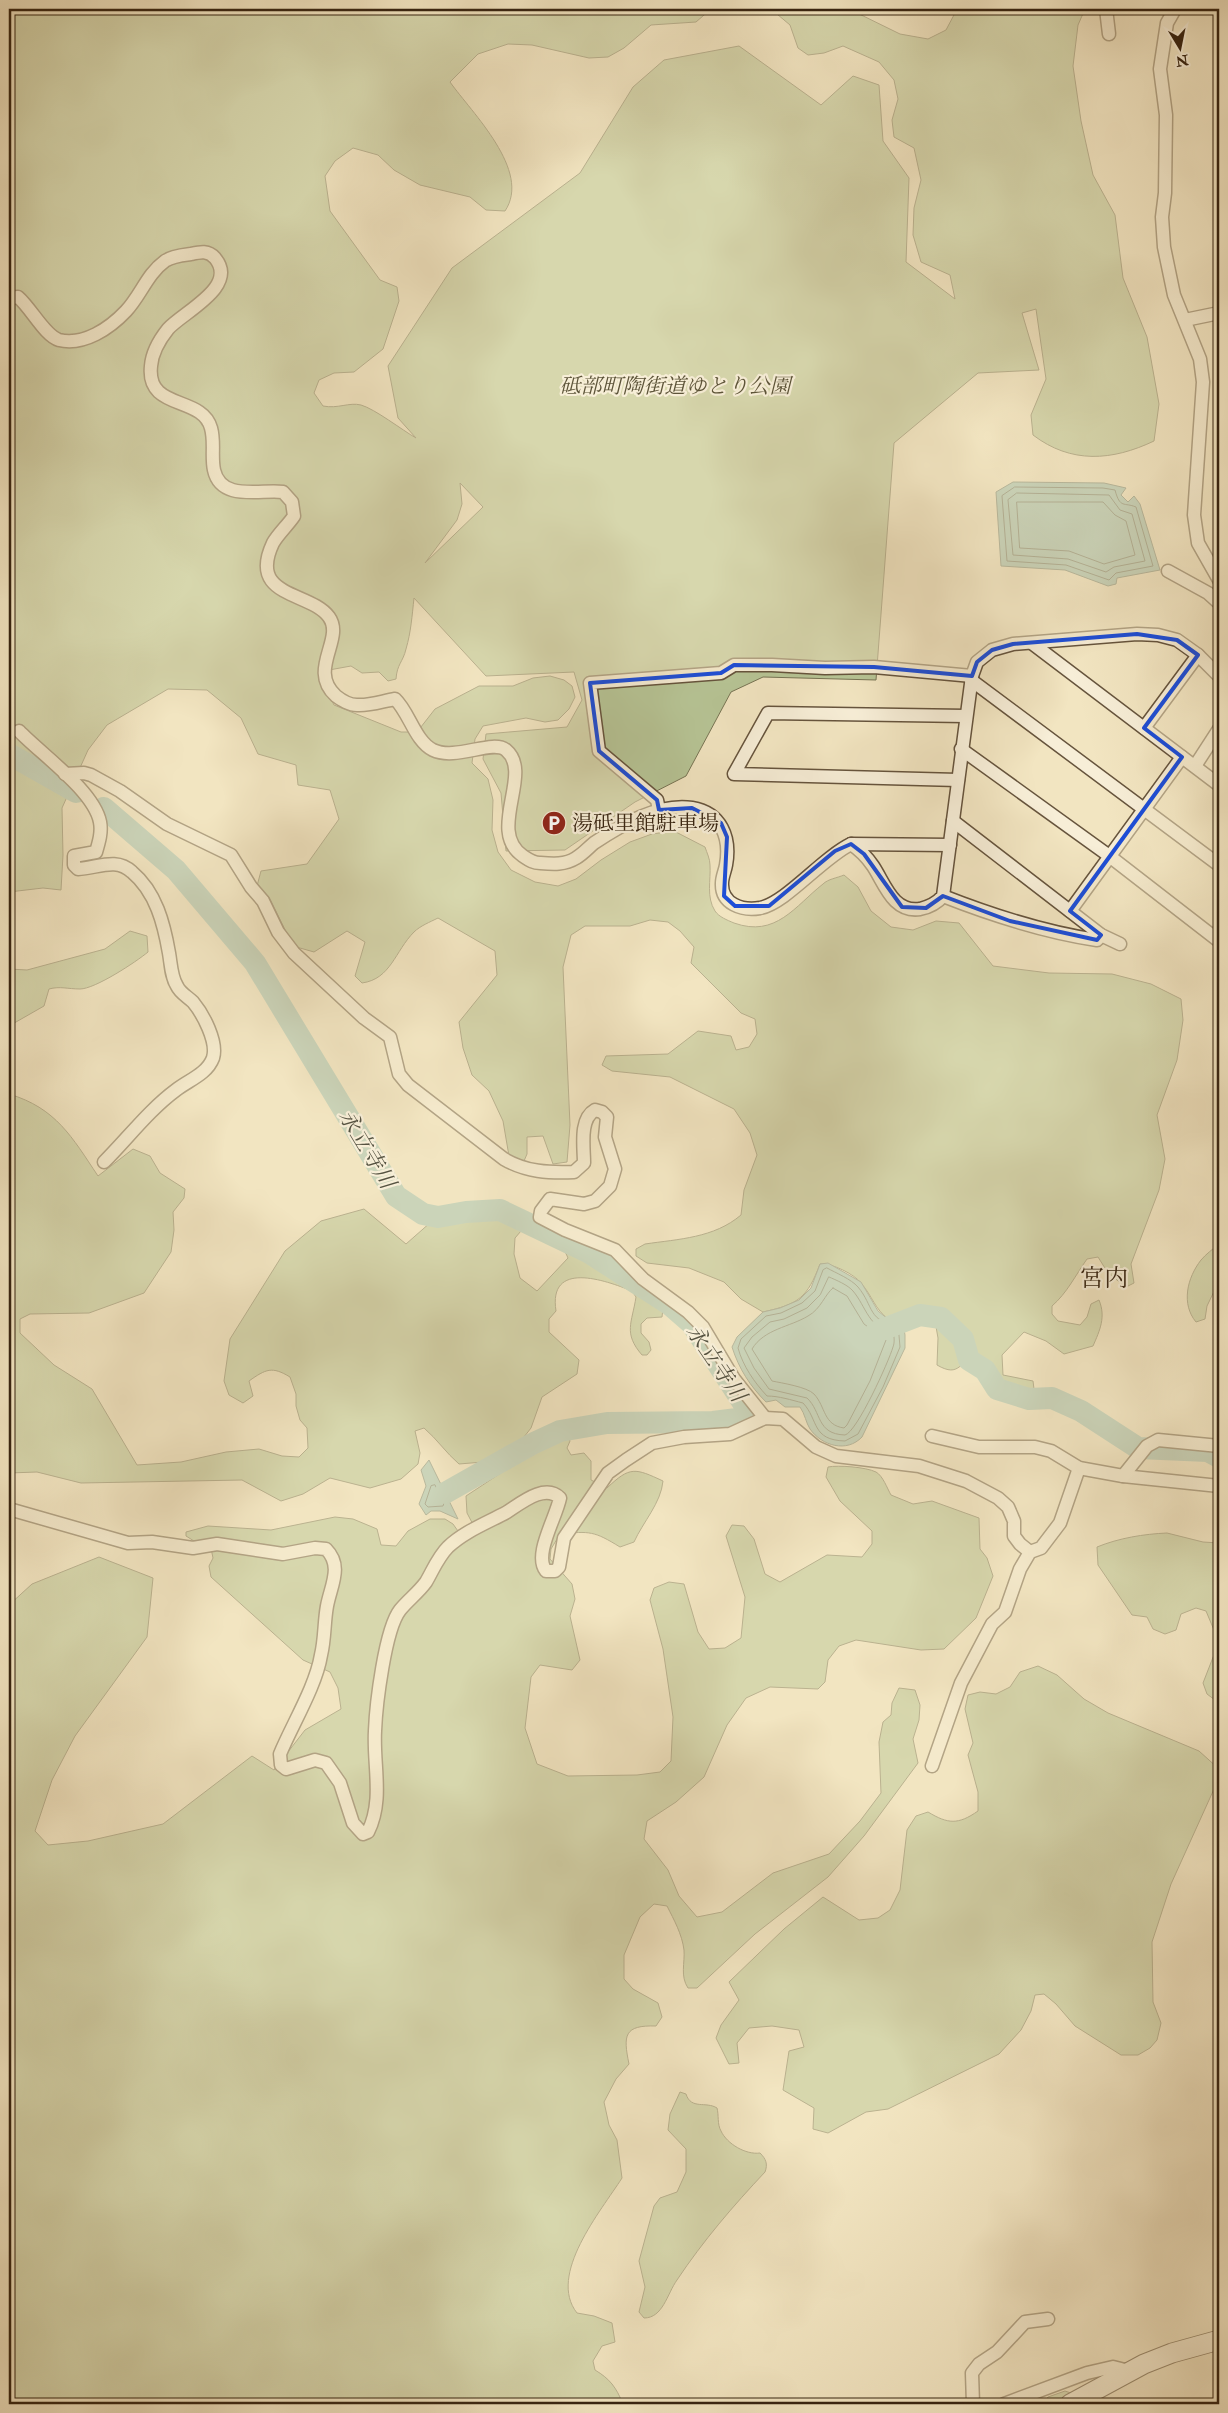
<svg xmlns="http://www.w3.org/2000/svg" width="1228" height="2413" font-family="'IM FELL Double Pica','Noto Serif JP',serif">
<rect width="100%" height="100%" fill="#f2e5c1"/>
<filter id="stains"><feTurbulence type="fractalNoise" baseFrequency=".004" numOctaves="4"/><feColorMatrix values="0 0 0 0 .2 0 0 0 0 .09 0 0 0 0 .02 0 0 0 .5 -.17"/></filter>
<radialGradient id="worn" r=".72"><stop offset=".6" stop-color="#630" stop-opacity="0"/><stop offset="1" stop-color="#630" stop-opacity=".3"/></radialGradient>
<g fill="#b7c596" stroke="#777454" fill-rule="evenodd">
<path d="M 9,9 L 711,9 L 696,22 L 651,25 L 624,48 L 608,57 L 589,58 L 532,45 L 508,44 L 478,54 L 450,82 C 472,113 532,171 505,211 L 486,210 L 470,197 L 420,185 L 394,170 L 378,155 L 353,148 L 335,161 L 325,176 L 330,211 L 380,280 L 397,287 L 399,301 L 383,349 L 354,372 L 334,373 L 319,380 L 314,393 L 323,406 C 338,409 349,402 361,405 C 375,409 402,430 416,438 L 398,418 L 388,366 L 452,268 L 580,173 L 633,87 L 664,60 L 739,46 L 821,105 L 853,76 L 879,85 L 883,141 L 909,178 L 906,262 L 955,299 L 950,275 L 921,262 L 913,235 L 914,208 L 921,180 L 914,148 L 894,137 L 892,120 L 898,99 L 894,80 L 879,62 L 843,46 L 824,53 L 808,55 L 798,48 L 790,25 L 771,9 L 849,9 L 900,34 L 928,39 L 946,30 L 955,13 L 971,9 L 1085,9 L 1078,25 L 1073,66 L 1081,121 L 1093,175 L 1115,215 L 1123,278 L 1147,337 L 1159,404 L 1154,441 C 1112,461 1071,464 1033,435 L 1031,415 L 1046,379 L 1036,309 L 1022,313 L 1039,370 L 978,373 L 894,443 L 876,680 L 763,677 L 731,692 L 686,776 L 635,802 L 565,850 L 506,851 L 501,793 L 483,759 L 486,734 L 567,727 L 582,700 L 574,672 L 486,676 L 414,598 C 412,616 411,632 406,649 C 403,662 397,664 396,679 L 388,681 L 379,672 L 362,673 L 351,666 L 329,670 L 327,691 L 334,705 L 401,732 L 417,732 L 435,709 L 479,686 L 513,686 L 533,678 L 550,676 L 564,680 L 572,686 L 575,697 L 569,709 L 558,720 L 545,722 L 526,718 L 483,726 L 475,739 L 472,763 L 488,779 L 493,800 L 492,830 L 498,852 L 511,870 L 535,882 L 558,886 L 576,879 L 601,860 L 630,842 L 652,834 L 674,831 L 705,847 C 707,853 710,859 710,865 C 711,880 706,897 715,911 C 719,917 727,920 734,923 C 776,938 795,906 823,884 C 828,879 837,878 844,875 L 858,887 L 871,911 L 891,927 L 913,930 L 936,921 L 959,923 L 993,966 L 1049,973 L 1112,974 L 1151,984 L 1181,999 L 1183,1020 L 1177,1060 L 1157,1115 L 1165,1159 L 1159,1190 L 1131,1264 L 1134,1283 L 1126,1287 L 1108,1273 L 1098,1257 L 1087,1259 C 1075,1276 1067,1293 1052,1306 L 1052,1314 L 1058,1321 L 1080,1325 L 1087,1317 L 1091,1304 L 1099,1300 C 1106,1317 1100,1330 1093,1346 L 1064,1354 L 1046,1341 L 1024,1332 L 1002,1355 L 1003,1375 L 1033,1381 L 1034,1389 L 1023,1392 L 998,1386 L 978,1358 C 958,1359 961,1379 937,1365 L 938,1338 L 935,1321 L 921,1310 L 902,1318 L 889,1320 C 874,1308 873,1297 861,1283 C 854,1274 832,1263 820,1264 C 807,1298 799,1304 763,1312 L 741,1299 L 724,1282 L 689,1268 L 647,1263 L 636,1256 L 636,1249 L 645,1244 C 679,1239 714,1238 741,1215 L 744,1190 L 757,1155 L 750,1133 L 734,1109 L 670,1077 L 612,1071 L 602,1065 L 606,1056 L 668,1054 L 698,1031 L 731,1036 L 736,1050 L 749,1047 L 757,1034 L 755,1019 L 741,1013 L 691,963 L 694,947 L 680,931 L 668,922 L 650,920 L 630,926 L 585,926 L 571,935 L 563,967 L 570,1125 L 567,1162 L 553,1164 L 543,1136 L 527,1137 L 527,1154 L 524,1161 L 509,1156 L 503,1121 L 489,1091 L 472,1075 L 463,1048 L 459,1022 L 497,975 L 495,951 L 438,918 C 430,922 420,926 414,932 C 395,951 391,979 362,983 L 355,976 L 365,942 L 347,931 L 314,952 L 293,946 L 269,897 L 257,886 L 261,871 L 307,864 L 339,819 L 330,790 L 298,785 L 296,765 L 258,754 L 241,718 L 207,690 L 168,689 L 107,725 L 88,750 L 62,808 L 63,855 L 61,890 L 43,888 L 9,892 ZM 460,483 L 483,507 L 425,563 L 457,520 L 462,504 Z"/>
<path d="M 130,931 L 147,936 L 148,952 C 136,962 95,989 80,989 C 68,989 60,986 49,989 L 44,1006 L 9,1026 L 9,969 L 27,970 L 105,949 Z"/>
<path d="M 9,1094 C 56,1108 72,1137 98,1176 L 133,1149 L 150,1156 L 160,1173 L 185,1189 L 184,1198 L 173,1212 L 174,1230 L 171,1252 L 144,1293 L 89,1313 L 30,1314 L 20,1319 L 20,1333 L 54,1365 L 92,1389 L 137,1465 L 181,1462 L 226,1452 L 259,1449 L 282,1456 L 299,1457 L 308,1448 L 307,1428 L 300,1420 L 296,1406 L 296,1394 L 290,1377 C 272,1366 266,1369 249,1381 L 253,1396 L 243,1403 L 229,1395 L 224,1381 L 230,1339 L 285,1251 L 321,1221 L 364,1209 L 406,1244 L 431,1222 L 460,1213 L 513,1213 L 523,1221 L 521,1231 L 515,1238 L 514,1254 L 520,1278 L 537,1291 L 568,1258 L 563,1247 L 553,1245 L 545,1238 L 545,1231 L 551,1229 L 574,1237 L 660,1301 L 663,1308 L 662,1317 L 647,1318 L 641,1324 L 641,1333 L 649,1342 L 651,1350 L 647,1355 L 642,1355 C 623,1333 632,1323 636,1297 L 632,1291 C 605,1280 548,1260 556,1311 L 549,1319 L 549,1332 L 579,1360 L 577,1374 L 542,1397 L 531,1428 L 517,1446 L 483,1462 L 459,1464 C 446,1453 437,1439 424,1428 L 415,1431 L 420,1453 L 418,1464 L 401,1479 L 370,1488 L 330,1478 L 303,1494 L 281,1501 L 242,1480 L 81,1483 L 37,1472 L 9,1473 Z"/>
<path d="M 1219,1244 L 1219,1281 L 1207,1306 L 1205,1319 L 1196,1322 C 1181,1304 1187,1278 1201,1260 C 1206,1254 1213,1249 1219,1244 Z"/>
<path d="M 568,1436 L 570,1441 L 567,1448 L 571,1455 L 584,1453 L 591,1461 L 591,1480 L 607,1488 C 630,1466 635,1468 663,1481 C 661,1503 643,1522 634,1542 L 620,1547 C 594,1531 590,1531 560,1534 L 551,1549 L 550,1559 L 572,1584 L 575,1599 L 570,1616 L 580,1660 L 572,1670 L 540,1665 L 531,1677 L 525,1728 L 537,1764 L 568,1776 L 637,1775 L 660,1772 L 671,1761 L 673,1717 L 663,1649 L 650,1600 L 654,1588 L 669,1582 L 684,1584 L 698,1632 L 709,1649 L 725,1648 L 741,1638 L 745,1597 L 726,1536 L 732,1525 L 744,1526 L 754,1539 L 765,1574 L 780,1582 L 827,1555 L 862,1557 L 872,1544 L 872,1531 L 840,1501 L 826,1477 L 828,1467 C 838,1465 866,1467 876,1472 C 883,1476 887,1488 891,1495 L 913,1504 L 932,1501 L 979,1518 L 980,1549 L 987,1558 L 993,1576 L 976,1618 L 944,1649 L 921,1650 L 856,1640 L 839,1646 L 828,1660 L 825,1682 L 818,1689 L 770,1687 L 746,1698 L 727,1725 L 704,1777 L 676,1802 L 647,1821 L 644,1839 L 668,1870 L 679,1896 L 697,1917 L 722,1912 L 773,1873 L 829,1854 L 860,1821 L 881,1793 L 879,1742 L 883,1722 L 891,1715 L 892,1703 L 899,1688 L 915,1690 L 920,1705 L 919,1720 L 913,1739 L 918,1763 L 864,1836 L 828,1877 L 755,1934 L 697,1988 L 688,1988 C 680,1976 685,1963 684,1950 C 682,1934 674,1920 667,1906 L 654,1904 L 640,1917 L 624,1955 L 624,1979 L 633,1989 L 658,2003 L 662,2017 L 656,2026 C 624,2025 623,2035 629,2064 L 616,2079 L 604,2102 L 609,2125 L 617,2140 L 622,2178 C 601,2211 547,2275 577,2313 L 594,2316 L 612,2323 L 615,2342 L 602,2346 L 593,2361 L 595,2370 C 610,2379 616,2387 623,2404 L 9,2404 L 9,1605 L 32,1584 L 99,1557 L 153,1578 L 147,1637 L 75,1736 L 52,1780 L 35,1831 L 48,1845 L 88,1841 L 163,1824 L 252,1756 L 274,1770 L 305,1730 L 341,1709 L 338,1688 L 330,1672 L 303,1660 L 211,1577 L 209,1566 L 213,1558 L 209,1539 L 194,1541 L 186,1536 L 186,1532 L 208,1526 L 271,1530 L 335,1517 L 353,1519 L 377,1529 L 381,1545 L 396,1546 L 408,1531 L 430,1519 L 445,1519 L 453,1524 L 465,1541 L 478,1534 L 467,1513 L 466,1496 L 554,1438 Z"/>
<path d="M 1167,1533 L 1203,1542 L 1219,1543 L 1219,1642 L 1206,1611 L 1196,1608 L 1181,1614 L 1176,1630 L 1165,1634 L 1153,1629 L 1147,1617 L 1132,1615 L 1098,1565 L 1097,1547 C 1119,1538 1144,1534 1167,1533 Z"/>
<path d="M 1219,1642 L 1219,1703 L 1207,1694 L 1203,1683 Z"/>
<path d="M 1038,1666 L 1057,1675 L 1084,1699 L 1108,1713 L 1199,1751 L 1219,1769 L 1219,1778 L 1171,1884 L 1152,1942 L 1153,2002 L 1161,2023 L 1157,2040 L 1150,2048 L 1138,2055 L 1121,2055 L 1075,2026 L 1056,2004 L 1044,1994 L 1035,1995 L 1031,2011 L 1021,2030 L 999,2054 L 888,2109 L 866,2112 L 828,2133 L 813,2129 L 814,2108 L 783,2090 L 789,2051 L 804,2047 L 799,2030 L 772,2026 L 749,2028 L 737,2043 L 739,2063 L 729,2064 L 716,2038 L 721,2025 L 739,2000 L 729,1982 L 784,1929 L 823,1897 L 859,1920 L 878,1918 L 890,1910 L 900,1890 L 907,1830 L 916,1816 L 928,1812 C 948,1824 958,1825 978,1811 L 978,1792 L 968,1755 L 973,1743 L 965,1709 L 968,1695 L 980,1692 L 996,1694 L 1010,1687 L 1020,1672 Z"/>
<path d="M 680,2092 L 686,2094 C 691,2110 706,2101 717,2108 C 719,2115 717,2124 721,2131 C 727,2144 746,2155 760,2153 C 766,2159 768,2164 765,2172 C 733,2206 703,2241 677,2280 C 667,2294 663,2318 644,2318 L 639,2312 L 645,2287 L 639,2261 L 654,2206 L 660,2198 L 677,2192 L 686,2172 L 686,2149 L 668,2130 L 670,2114 Z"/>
<path d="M 1065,2391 L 1103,2404 L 1042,2404 L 1048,2397 Z"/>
</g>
<g fill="#9cbfb0" stroke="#748170">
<path d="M 1013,482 L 1104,483 L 1126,488 L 1121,495 L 1128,502 L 1134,496 L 1140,504 L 1160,570 L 1117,578 L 1116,584 L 1108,586 L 1065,570 L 1001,566 L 996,492 Z"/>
<path d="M 828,1263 L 861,1282 L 878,1311 L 889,1320 L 902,1318 L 905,1335 L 905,1348 L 862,1437 C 847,1453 822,1446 810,1429 C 806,1423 805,1414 800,1407 L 785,1407 L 776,1400 L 766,1402 C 750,1386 739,1369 732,1347 L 737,1337 L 763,1312 L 780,1308 L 799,1300 L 811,1288 L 820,1264 Z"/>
<path d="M 429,1460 L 458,1519 L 440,1511 L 431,1511 L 426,1515 L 419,1504 L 426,1486 L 421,1470 Z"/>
</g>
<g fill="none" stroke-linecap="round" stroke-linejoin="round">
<g stroke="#6a7260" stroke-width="1">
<path d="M 1015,487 L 1103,488 L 1115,490 C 1120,509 1124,502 1136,507 L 1153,566 L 1116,573 L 1109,580 L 1066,565 L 1007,561 L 1002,496 Z"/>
<path d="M 1017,493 L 1109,495 L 1120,510 L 1132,514 L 1145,561 L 1114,567 L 1106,572 L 1068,559 L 1013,555 L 1008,500 Z"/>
<path d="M 1017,502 L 1103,502 L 1115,515 L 1126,521 L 1135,555 L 1104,564 L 1069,551 L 1020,548 Z"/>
<path d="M 827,1268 C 836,1273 851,1279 858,1287 C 874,1306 868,1323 898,1324 L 900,1347 L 883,1387 L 858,1434 L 845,1441 C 811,1440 819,1420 803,1403 C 791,1400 779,1396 767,1396 C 754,1382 743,1366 738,1348 L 741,1339 L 766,1316 L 781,1313 L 802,1303 L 815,1291 L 823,1270 Z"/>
<path d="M 829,1277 C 836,1280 848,1285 853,1291 C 866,1306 869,1330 893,1331 C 894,1336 895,1342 893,1347 C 889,1361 857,1432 845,1435 C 816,1434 822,1412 807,1398 L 769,1389 L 754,1368 L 744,1348 L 752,1337 L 770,1322 L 784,1319 L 807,1308 L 820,1295 Z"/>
<path d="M 833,1288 L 847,1296 L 864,1324 L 886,1340 L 870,1381 L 847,1425 L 844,1428 C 823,1425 826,1407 814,1394 C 807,1387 782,1383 772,1381 L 752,1349 C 764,1329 790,1327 808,1316 C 821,1309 825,1294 833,1288 Z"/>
<path d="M 435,1485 L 444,1503 L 443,1506 L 428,1507 L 425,1504 L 431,1486 Z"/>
</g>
<g stroke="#9cbfb0" stroke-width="22">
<path d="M 9,754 L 76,792"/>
<path d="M 104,808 L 176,870 L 255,963 L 396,1196 L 423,1214 L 438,1217 L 466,1212 L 500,1210 L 588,1252 L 669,1304 L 692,1324 L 749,1412"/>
<path d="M 876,1332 L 920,1315 L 941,1318 L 963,1339 L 969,1360 L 985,1370 L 997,1389 L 1029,1399 L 1052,1398 L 1081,1411 L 1138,1448 L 1208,1451 L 1219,1457"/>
<path d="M 445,1493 L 534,1443 L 560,1431 L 607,1423 L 713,1422 L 737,1419 L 748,1413"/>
</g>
<g stroke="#66543d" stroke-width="15">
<g id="street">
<path d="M 1106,9 L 1109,34"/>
<path d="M 1175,9 L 1167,23 L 1160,69 L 1166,115 L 1165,193 L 1162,217 L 1164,247 L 1174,295 L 1200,359 L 1203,382 L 1194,515 L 1198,543 L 1219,580"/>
<path d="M 9,298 L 18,297 C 31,308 45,336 59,340 C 84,346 110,328 126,311 C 141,295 147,274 165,261 C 172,256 183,255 191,254 C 200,252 208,250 215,258 C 239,287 183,312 168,329 C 160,339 152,353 151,366 C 146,411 202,395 211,428 C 215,442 211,456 214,470 C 221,502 261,489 283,492 L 292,502 L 294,516 C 288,525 278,534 273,543 C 247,598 310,591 329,617 C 345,639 307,670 336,696 C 341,700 350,705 357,705 C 369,706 383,701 395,699 C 409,712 415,741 433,750 C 456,761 492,739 506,750 C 534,773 486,831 523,856 C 529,860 533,863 540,863 C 553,864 565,865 576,858 C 583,854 588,848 594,843 C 621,825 658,803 692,808 C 721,813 731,837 726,865 C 725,871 722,877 722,883 C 721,904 742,911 760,908 C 786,903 822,858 851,844 C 860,850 867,857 873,866 C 885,884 893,913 920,909 C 929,907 937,903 943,896 L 972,676 L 977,662 L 992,650 L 1013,644 L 1137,634 L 1158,635 L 1177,640 L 1198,655 L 1219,676"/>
<path d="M 1185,320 L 1219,313"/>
<path d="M 1168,571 L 1208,593 L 1219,603"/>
<path d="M 1033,644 L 1219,785"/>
<path d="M 971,680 L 1219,865"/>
<path d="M 1144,728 L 1198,655"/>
<path d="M 19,731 C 41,754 94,791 100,822 C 102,832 99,842 96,852 L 74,856 L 74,865 L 78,869 C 98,868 116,857 132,872 C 156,892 164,924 169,953 C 171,964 171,977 177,986 C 180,993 188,997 193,1002 C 203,1014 218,1042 213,1058 C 207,1074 189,1080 176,1090 C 149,1110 128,1138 104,1162"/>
<path d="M 961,749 L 1108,855 L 1219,941"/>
<path d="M 1195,766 L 1219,729"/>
<path d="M 65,774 L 84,773 L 91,775 L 120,791 L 167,824 L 231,855 L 251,887 L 263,901 L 278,932 L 294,953 L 364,1018 L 390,1037 L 399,1074 L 408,1085 L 504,1159 C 526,1172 549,1173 574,1172 L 584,1163 C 584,1147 579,1119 595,1110 L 602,1112 L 607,1117 L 605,1137 L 615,1169 L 610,1186 L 595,1201 L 584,1204 L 550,1199 L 541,1211 L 540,1217 L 565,1230 L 615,1250 L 643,1279 L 688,1312 L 703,1327 L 734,1379 L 765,1418"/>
<path d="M 958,780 L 734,774 L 768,713 L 966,716"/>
<path d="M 659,810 L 657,800 L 599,751 L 590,683 L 721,673 L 734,665 L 772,665 L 825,668 L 874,667 L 972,676"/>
<path d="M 953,821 L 1101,935 L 1120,944"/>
<path d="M 851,844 L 950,845"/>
<path d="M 943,896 C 994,916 1043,932 1097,940 L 1101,935"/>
<path d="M 1070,911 L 1182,757"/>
<path d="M 932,1436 L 979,1447 L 1035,1447 L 1051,1451 L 1079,1468 L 1123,1476 L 1219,1486"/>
<path d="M 1123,1476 L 1147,1446 L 1158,1440 L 1219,1446"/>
<path d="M 9,1509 L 128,1543 L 152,1542 L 193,1548 L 217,1544 L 283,1554 L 315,1548 L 326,1549 C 343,1566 331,1585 327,1606 C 324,1622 325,1639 321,1655 C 316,1686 292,1725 280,1754 L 281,1765 L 286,1769 L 315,1760 L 326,1763 L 340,1783 L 353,1823 L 363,1834 L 368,1832 C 384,1800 373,1765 375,1731 C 376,1705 385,1629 400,1610 C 408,1600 418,1593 426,1582 C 433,1570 438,1557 448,1547 C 465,1531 487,1523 507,1512 C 521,1503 545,1483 560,1498 C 556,1518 533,1555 546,1571 L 555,1571 L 559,1567 L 564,1538 L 608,1473 L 626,1460 L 652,1443 L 684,1437 L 730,1434 L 765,1418 L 783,1419 L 816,1447 L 836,1456 L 919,1466 L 966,1481 L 998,1498 L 1008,1507 L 1014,1521 L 1014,1536 L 1020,1544 L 1030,1552"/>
<path d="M 932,1766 L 961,1683 L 992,1624 L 1005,1612 L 1020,1569 L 1030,1552 L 1041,1548 L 1060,1523 L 1079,1468"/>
<path d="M 973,2404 L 972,2373 L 979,2364 L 997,2352 L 1025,2322 L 1048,2319"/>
<path d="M 1004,2404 L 1087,2373 L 1113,2367 L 1129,2371"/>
</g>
</g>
<g stroke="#372411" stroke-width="21">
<path id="secondary" d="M 1070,2404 L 1144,2364 L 1172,2353 L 1219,2340"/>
</g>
<use href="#street" stroke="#f7eed7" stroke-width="12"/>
<use href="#secondary" stroke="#f7eed7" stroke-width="19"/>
</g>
<path d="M0 0H1228V2413H0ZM 1137,634 L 1177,640 L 1198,655 L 1144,728 L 1182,757 L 1070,911 L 1101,935 L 1097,940 L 1010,921 L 943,896 L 926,908 L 902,907 L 864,854 L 851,844 L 835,851 L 769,906 L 735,906 L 724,896 L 727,837 L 721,823 L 692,808 L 659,810 L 657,800 L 599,751 L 590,683 L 721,673 L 734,665 L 874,667 L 972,676 L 977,662 L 992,650 L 1013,644 Z" fill="#f2e5c1" fill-opacity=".55" fill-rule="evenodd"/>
<path fill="none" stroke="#1d4ed8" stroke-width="4" stroke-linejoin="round" d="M 1137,634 L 1177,640 L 1198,655 L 1144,728 L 1182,757 L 1070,911 L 1101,935 L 1097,940 L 1010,921 L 943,896 L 926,908 L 902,907 L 864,854 L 851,844 L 835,851 L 769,906 L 735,906 L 724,896 L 727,837 L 721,823 L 692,808 L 659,810 L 657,800 L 599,751 L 590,683 L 721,673 L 734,665 L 874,667 L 972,676 L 977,662 L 992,650 L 1013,644 Z"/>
<defs>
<g id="parking-disc" transform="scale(1.25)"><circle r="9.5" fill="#8f2418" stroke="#f7eed7"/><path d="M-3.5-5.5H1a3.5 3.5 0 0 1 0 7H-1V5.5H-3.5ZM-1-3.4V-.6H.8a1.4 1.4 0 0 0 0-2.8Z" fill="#fff"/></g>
</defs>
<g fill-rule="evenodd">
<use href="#parking-disc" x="554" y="823"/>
</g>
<g text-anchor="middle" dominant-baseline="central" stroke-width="4.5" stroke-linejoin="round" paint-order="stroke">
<g font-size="21" font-style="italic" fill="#5d5439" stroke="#f7eed7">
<text x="675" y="386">砥部町陶街道ゆとり公園</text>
</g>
<g font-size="21" fill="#372411" stroke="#f7eed7" text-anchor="start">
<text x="572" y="823">湯砥里館駐車場</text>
</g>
<g font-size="22" font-style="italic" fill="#555241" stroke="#f7eed7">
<text transform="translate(367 1149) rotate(59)">永立寺川</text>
<text transform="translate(716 1363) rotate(56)">永立寺川</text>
</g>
<g font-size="24" fill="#372411" stroke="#f7eed7">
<text x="1104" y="1278">宮内</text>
</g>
</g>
<rect width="1228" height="2413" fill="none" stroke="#f2e5c1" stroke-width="30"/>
<rect x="10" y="10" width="1208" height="2393" fill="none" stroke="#372411" stroke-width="2.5"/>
<rect x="15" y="15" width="1198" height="2383" fill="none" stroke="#372411"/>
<g transform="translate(1180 48) rotate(170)" stroke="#f7eed7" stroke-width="4" paint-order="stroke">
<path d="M0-4L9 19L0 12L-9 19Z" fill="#372411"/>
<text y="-8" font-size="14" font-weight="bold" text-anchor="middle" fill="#372411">N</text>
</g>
<rect width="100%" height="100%" filter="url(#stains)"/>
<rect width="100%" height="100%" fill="url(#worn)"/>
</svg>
